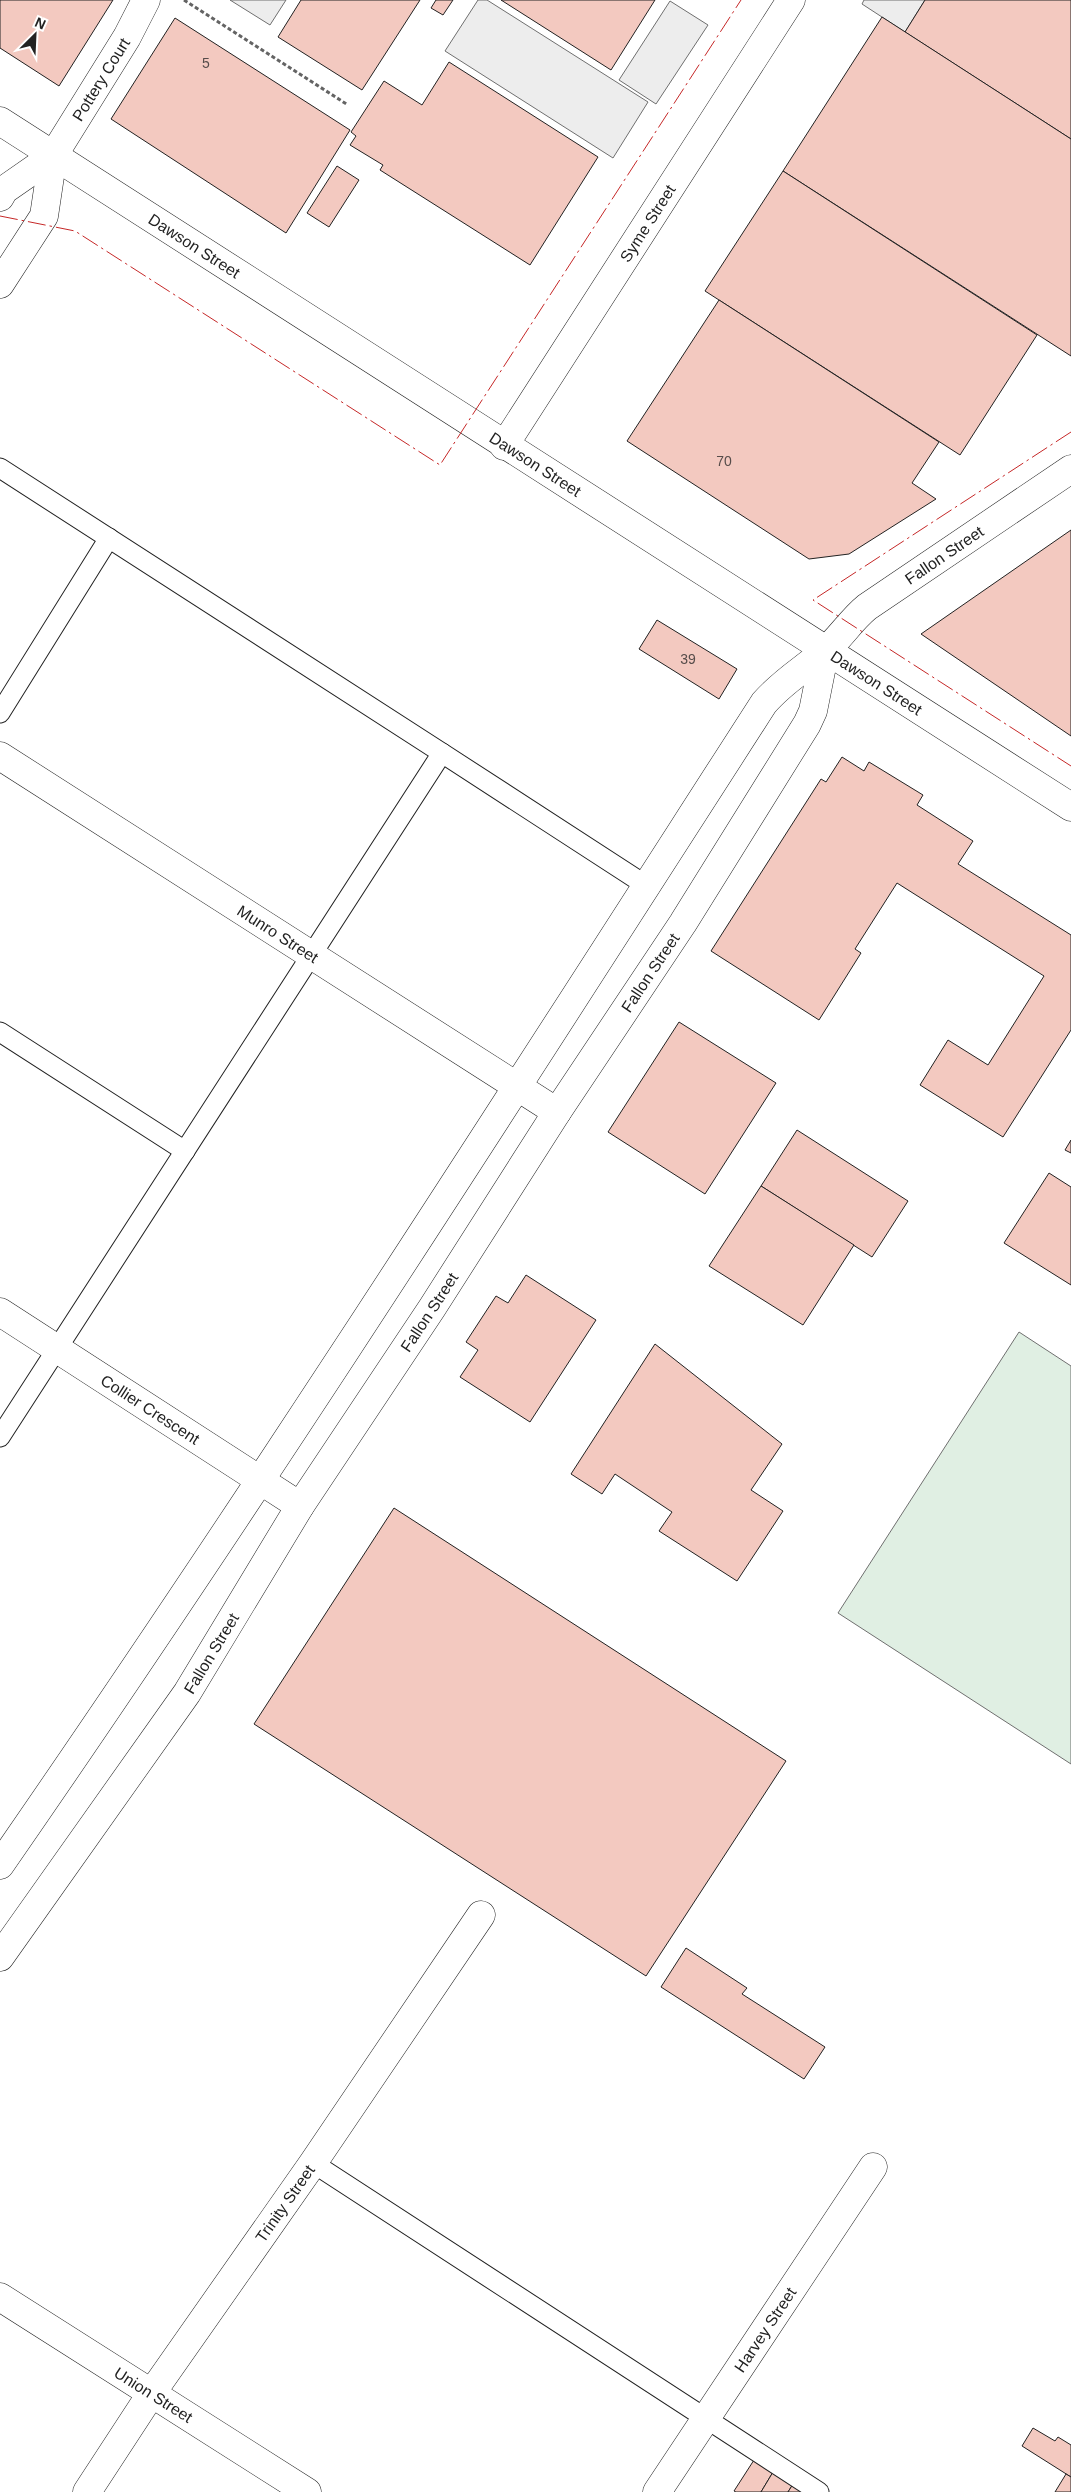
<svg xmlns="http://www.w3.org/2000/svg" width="1071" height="2492" font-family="Helvetica,sans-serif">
<rect width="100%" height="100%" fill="#fff"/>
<path fill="#e0efe3" stroke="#6f6f6f" d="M 1019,1332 L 1071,1366 L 1071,1764 L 838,1613 Z"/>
<g fill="#ededed" stroke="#6f6f6f">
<path d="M 230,0 L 286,0 L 270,25 Z"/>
<path d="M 478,0 L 487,0 L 648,102 L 613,158 L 445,51 Z"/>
<path d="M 864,0 L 925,0 L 905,32 L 862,4 Z"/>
<path d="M 670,1 L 708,25 L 656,104 L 619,80 Z"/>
</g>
<g fill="#f3c9c0" stroke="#222">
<path d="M 0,0 L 113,0 L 59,86 L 0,48 Z"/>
<path d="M 301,0 L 420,0 L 362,90 L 278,37 Z"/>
<path d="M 436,0 L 453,0 L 443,15 L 431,8 Z"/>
<path d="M 501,0 L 655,0 L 611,70 Z"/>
<path d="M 925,0 L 1071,0 L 1071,139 L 905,32 Z"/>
<path d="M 882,17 L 1071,139 L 1071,356 L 783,171 Z"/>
<path d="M 175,18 L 350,130 L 286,233 L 111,119 Z"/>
<path d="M 449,62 L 598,157 L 530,265 L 380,170 L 383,165 L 350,145 L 356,136 L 351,132 L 384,81 L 422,105 Z"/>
<path d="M 337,166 L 359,180 L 329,227 L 307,213 Z"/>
<path d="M 783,171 L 1037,335 L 960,455 L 705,291 Z"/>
<path d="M 719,300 L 939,442 L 912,483 L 936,499 L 849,554 L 809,559 L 627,441 Z"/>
<path d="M 1071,530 L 1071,736 L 921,634 Z"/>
<path d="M 657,620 L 737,669 L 719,699 L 639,649 Z"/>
<path d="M 842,757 L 864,771 L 869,762 L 923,795 L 917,805 L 973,841 L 958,864 L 1071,935 L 1071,1030 L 1003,1137 L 920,1085 L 948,1040 L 988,1065 L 1044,976 L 897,883 L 855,949 L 861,953 L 819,1020 L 711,951 L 821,779 L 826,782 Z"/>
<path d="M 679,1022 L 776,1083 L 705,1194 L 608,1132 Z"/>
<path d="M 797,1130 L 908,1201 L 872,1257 L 761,1186 Z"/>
<path d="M 1071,1140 L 1071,1153 L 1065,1150 Z"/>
<path d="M 1049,1173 L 1071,1187 L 1071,1285 L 1004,1243 Z"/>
<path d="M 761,1186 L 854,1245 L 803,1325 L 709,1266 Z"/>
<path d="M 526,1275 L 596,1320 L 530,1422 L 460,1377 L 478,1350 L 466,1342 L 496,1296 L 508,1303 Z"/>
<path d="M 655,1344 L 782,1444 L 751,1490 L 783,1511 L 737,1581 L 659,1531 L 672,1512 L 615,1474 L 602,1494 L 571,1474 Z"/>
<path d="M 394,1508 L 786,1761 L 646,1976 L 254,1724 Z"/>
<path d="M 686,1948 L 747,1988 L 742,1994 L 825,2047 L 804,2079 L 661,1987 Z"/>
<path d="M 1033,2428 L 1055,2441 L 1058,2437 L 1071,2445 L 1071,2477 L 1022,2446 Z"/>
<path d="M 754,2460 L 773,2472 L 761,2492 L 736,2492 L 734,2491 Z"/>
<path d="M 773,2472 L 793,2484 L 788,2492 L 761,2492 Z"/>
<path d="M 1066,2474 L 1071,2477 L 1071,2492 L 1055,2492 Z"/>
<path d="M 793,2484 L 806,2492 L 788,2492 Z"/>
</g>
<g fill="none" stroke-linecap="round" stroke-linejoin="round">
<g stroke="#222" stroke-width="21">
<g id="service">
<path d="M 0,468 L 442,753 L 0,1437"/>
<path d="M 0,713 L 109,538"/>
<path d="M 442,753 L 647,886"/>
<path d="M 0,1032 L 185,1151"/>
<path d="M 313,2163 L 819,2492"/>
</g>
</g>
<g stroke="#222" stroke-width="29">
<g id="minor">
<path d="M 0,197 L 4,190 L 53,156"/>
<path id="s1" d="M 0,284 L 44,216 L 53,156 L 127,37 L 146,0"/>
<path id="s2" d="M 504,446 L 791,0"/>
<path id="s3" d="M 0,756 L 557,1112"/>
<path id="s4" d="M 0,1312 L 300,1506"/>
<path id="s5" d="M 0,1865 C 264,1484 513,1093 764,703 C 783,681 803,670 824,652 C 840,638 851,620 867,607 L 1071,469"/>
<path id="s6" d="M 0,1957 L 187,1693 L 300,1506 L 432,1308 L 557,1112 L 683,923 L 807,724 L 813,711 L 825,651"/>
<path id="s7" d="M 87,2492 L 151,2394 L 313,2163 L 481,1915"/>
<path id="s8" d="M 657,2492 L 873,2167"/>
</g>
</g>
<g stroke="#222" stroke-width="29">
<g id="tertiary">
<path id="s9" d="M 0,121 L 1071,807"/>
<path id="s10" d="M 0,2297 L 307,2492"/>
</g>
</g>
<path stroke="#646464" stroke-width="3" stroke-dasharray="4 2.5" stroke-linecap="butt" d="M 184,0 L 348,105"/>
<use href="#service" stroke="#fff" stroke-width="19"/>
<use href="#minor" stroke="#fff" stroke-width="28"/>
<use href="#tertiary" stroke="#fff" stroke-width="28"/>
<g stroke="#c62828" stroke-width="1" stroke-dasharray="18 4 2.5 4" stroke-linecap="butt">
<path d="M 0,216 L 75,231 L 440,465 L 741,0"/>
<path d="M 1071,432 L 813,600 L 1071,766"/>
</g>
</g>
<g text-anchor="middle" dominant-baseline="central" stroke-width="4" stroke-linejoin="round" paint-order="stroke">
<g font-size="14" fill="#564c4a">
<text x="206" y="63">5</text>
<text x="724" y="461">70</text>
<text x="688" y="659">39</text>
</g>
<g font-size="16" fill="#222" stroke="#fff">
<text stroke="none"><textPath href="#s1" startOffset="232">Pottery Court</textPath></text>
<text stroke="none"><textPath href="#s2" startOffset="265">Syme Street</textPath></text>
<text stroke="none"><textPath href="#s9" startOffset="231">Dawson Street</textPath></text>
<text stroke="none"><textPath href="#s9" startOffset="636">Dawson Street</textPath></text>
<text stroke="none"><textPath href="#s5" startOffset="1625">Fallon Street</textPath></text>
<text stroke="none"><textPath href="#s9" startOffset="1041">Dawson Street</textPath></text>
<text stroke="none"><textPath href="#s3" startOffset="330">Munro Street</textPath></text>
<text stroke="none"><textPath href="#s6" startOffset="1180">Fallon Street</textPath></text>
<text stroke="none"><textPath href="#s6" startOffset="775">Fallon Street</textPath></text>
<text stroke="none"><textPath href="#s4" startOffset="179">Collier Crescent</textPath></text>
<text stroke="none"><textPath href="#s6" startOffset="370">Fallon Street</textPath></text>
<text stroke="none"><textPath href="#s7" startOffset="350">Trinity Street</textPath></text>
<text stroke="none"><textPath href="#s8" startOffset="195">Harvey Street</textPath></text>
<text stroke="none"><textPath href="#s10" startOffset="182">Union Street</textPath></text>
</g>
</g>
<g transform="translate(35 35) rotate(24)" stroke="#ffffff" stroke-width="4" paint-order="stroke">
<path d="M0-4L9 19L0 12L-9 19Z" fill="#222222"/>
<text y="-8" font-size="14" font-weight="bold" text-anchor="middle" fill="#222222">N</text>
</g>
</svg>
